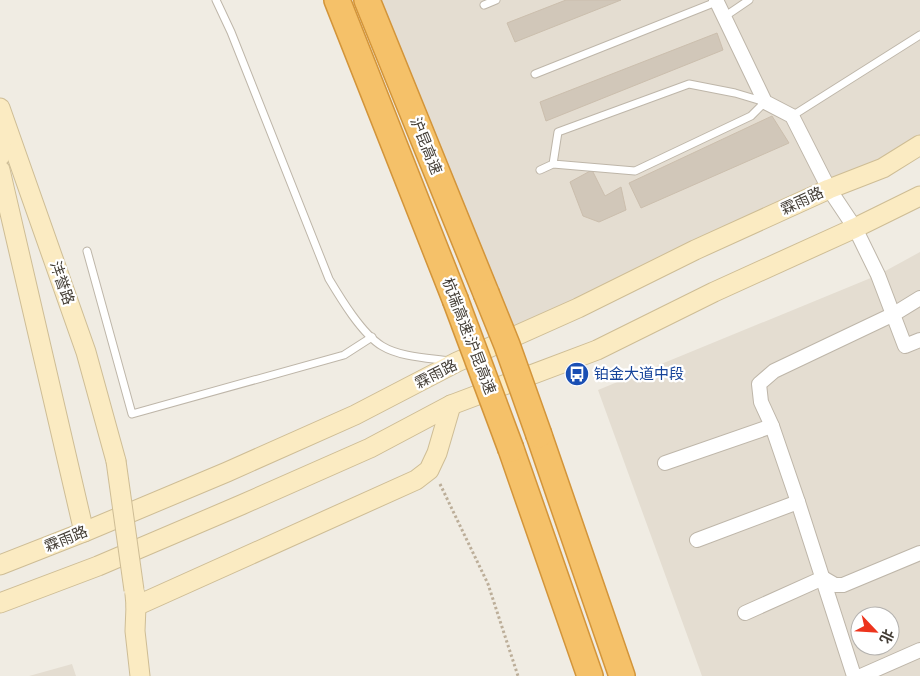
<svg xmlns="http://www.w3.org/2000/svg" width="920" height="676" font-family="'Nunito Sans','Noto Sans SC',sans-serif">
<rect width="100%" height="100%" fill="#f0ece3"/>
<g fill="#e4ddd1" fill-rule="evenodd">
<path d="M 364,0 L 920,0 L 920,145 L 507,345 Z"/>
<path d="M 920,252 L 920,676 L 702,676 L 598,390 L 878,275 ZM 860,616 L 890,616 L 890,646 L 860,646 Z"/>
<path d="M 72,664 L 76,676 L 29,676 Z"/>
</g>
<g fill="#d1c7b9" stroke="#cbbead">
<path d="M 566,0 L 621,0 L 515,42 L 507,23 Z"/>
<path d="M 717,33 L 723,50 L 546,121 L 540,102 Z"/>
<path d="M 772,116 L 789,143 L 641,208 L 629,183 Z"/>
<path d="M 592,170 L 605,196 L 621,187 L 626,210 L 599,222 L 583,216 L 570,182 Z"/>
</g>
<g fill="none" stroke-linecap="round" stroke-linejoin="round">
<g stroke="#beb6a9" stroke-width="9">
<g id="lane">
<path d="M 216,0 L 231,32 L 329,279 C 341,299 362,334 382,346 C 400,357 428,358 449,361"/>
<path d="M 484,5 L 496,0"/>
<path d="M 724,17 L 749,0"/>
<path d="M 535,74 L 716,2"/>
<path d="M 792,116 L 920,35"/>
<path d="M 540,170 L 553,164 L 635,171 L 751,116 L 765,102 L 735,93 L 689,84 L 558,132 L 553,164"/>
<path d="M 87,251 L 132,414 L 344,355 L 372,337"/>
</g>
</g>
<g stroke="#beb6a9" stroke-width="16">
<g id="street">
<path d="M 716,0 L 765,102 L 792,116 L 829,189 L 855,228 L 878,275 L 905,346 L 920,340"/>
<path d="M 665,463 L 772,426"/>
<path d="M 697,540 L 798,502"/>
<path d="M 823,578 L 835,585 L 843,585 L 920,553"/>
<path d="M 745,613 L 823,578"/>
<path d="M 854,676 L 798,502 L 772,426 L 761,402 L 759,384 L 774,371 L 894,314 L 920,298"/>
<path d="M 861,676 L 920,650"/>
</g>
</g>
<g stroke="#cebd95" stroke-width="21">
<g id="secondary">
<path d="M 0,108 L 86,352 L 116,461"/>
<path d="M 0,156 L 4,122"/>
<path d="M 0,170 L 84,532"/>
<path d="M 0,565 L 84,532 L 227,472 L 355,415 L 457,362 L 578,308 L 695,250 L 829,189 L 883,168 L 920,145"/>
<path d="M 135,594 L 136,606 L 135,631 L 140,676"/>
<path d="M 0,603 L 98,566 L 241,505 L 370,448 L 451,405 L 597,350 L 714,292 L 855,228 L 920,196"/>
<path d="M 136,606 L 416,480 L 429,470 L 437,453 L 451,405"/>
</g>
</g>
<g stroke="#d3953a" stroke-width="28">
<g id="highway">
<path d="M 337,0 L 455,299"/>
<path d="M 367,0 L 486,293"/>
<path d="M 539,435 L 622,676"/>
<path d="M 511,449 L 590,676"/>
</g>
</g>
<path stroke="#bcae99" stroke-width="3" stroke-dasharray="2.5 2.5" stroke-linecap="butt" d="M 440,484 L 488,584 L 518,676"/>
<use href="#lane" stroke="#fff" stroke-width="7"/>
<use href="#street" stroke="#fff" stroke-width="14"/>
<use href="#secondary" stroke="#fbebc2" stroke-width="19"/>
<use href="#highway" stroke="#f5c169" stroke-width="25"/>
<g stroke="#cebd95" stroke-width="21" stroke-linecap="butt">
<path id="secondary-bridge" d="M 116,461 L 134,590"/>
</g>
<g stroke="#d3953a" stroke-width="28" stroke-linecap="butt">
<g id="highway-bridge">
<path d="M 486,293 L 507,345 L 539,435"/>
<path d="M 455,299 L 511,449"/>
</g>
</g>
<use href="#secondary-bridge" stroke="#fbebc2" stroke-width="19"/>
<use href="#highway-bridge" stroke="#f5c169" stroke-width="25"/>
</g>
<defs>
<g id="bus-disc" transform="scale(1.25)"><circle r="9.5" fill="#1a4fb4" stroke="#fff"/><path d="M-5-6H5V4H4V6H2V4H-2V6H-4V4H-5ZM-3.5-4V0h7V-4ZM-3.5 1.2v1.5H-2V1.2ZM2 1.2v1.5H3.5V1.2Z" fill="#fff"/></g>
</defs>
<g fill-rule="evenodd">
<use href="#bus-disc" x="577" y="374"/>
</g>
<g text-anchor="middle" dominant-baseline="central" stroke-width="4.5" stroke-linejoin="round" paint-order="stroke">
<g font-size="15" fill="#423c34" stroke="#fff">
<text transform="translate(426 146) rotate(68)">沪昆高速</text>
<text transform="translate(802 201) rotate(-25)">霖雨路</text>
<text transform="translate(62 283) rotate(71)">沣誉路</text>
<text transform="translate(469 336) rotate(69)">杭瑞高速;沪昆高速</text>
<text transform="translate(436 374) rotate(-27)">霖雨路</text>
<text transform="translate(66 539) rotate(-22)">霖雨路</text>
</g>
<g font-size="15" fill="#164399" stroke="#fff" text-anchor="start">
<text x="594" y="374">铂金大道中段</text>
</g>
</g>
<g transform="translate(875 631) rotate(115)"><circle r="24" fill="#ffffff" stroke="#b3b1ae"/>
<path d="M0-4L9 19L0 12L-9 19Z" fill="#ed341d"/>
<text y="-8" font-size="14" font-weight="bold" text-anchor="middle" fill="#423c34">北</text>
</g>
</svg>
